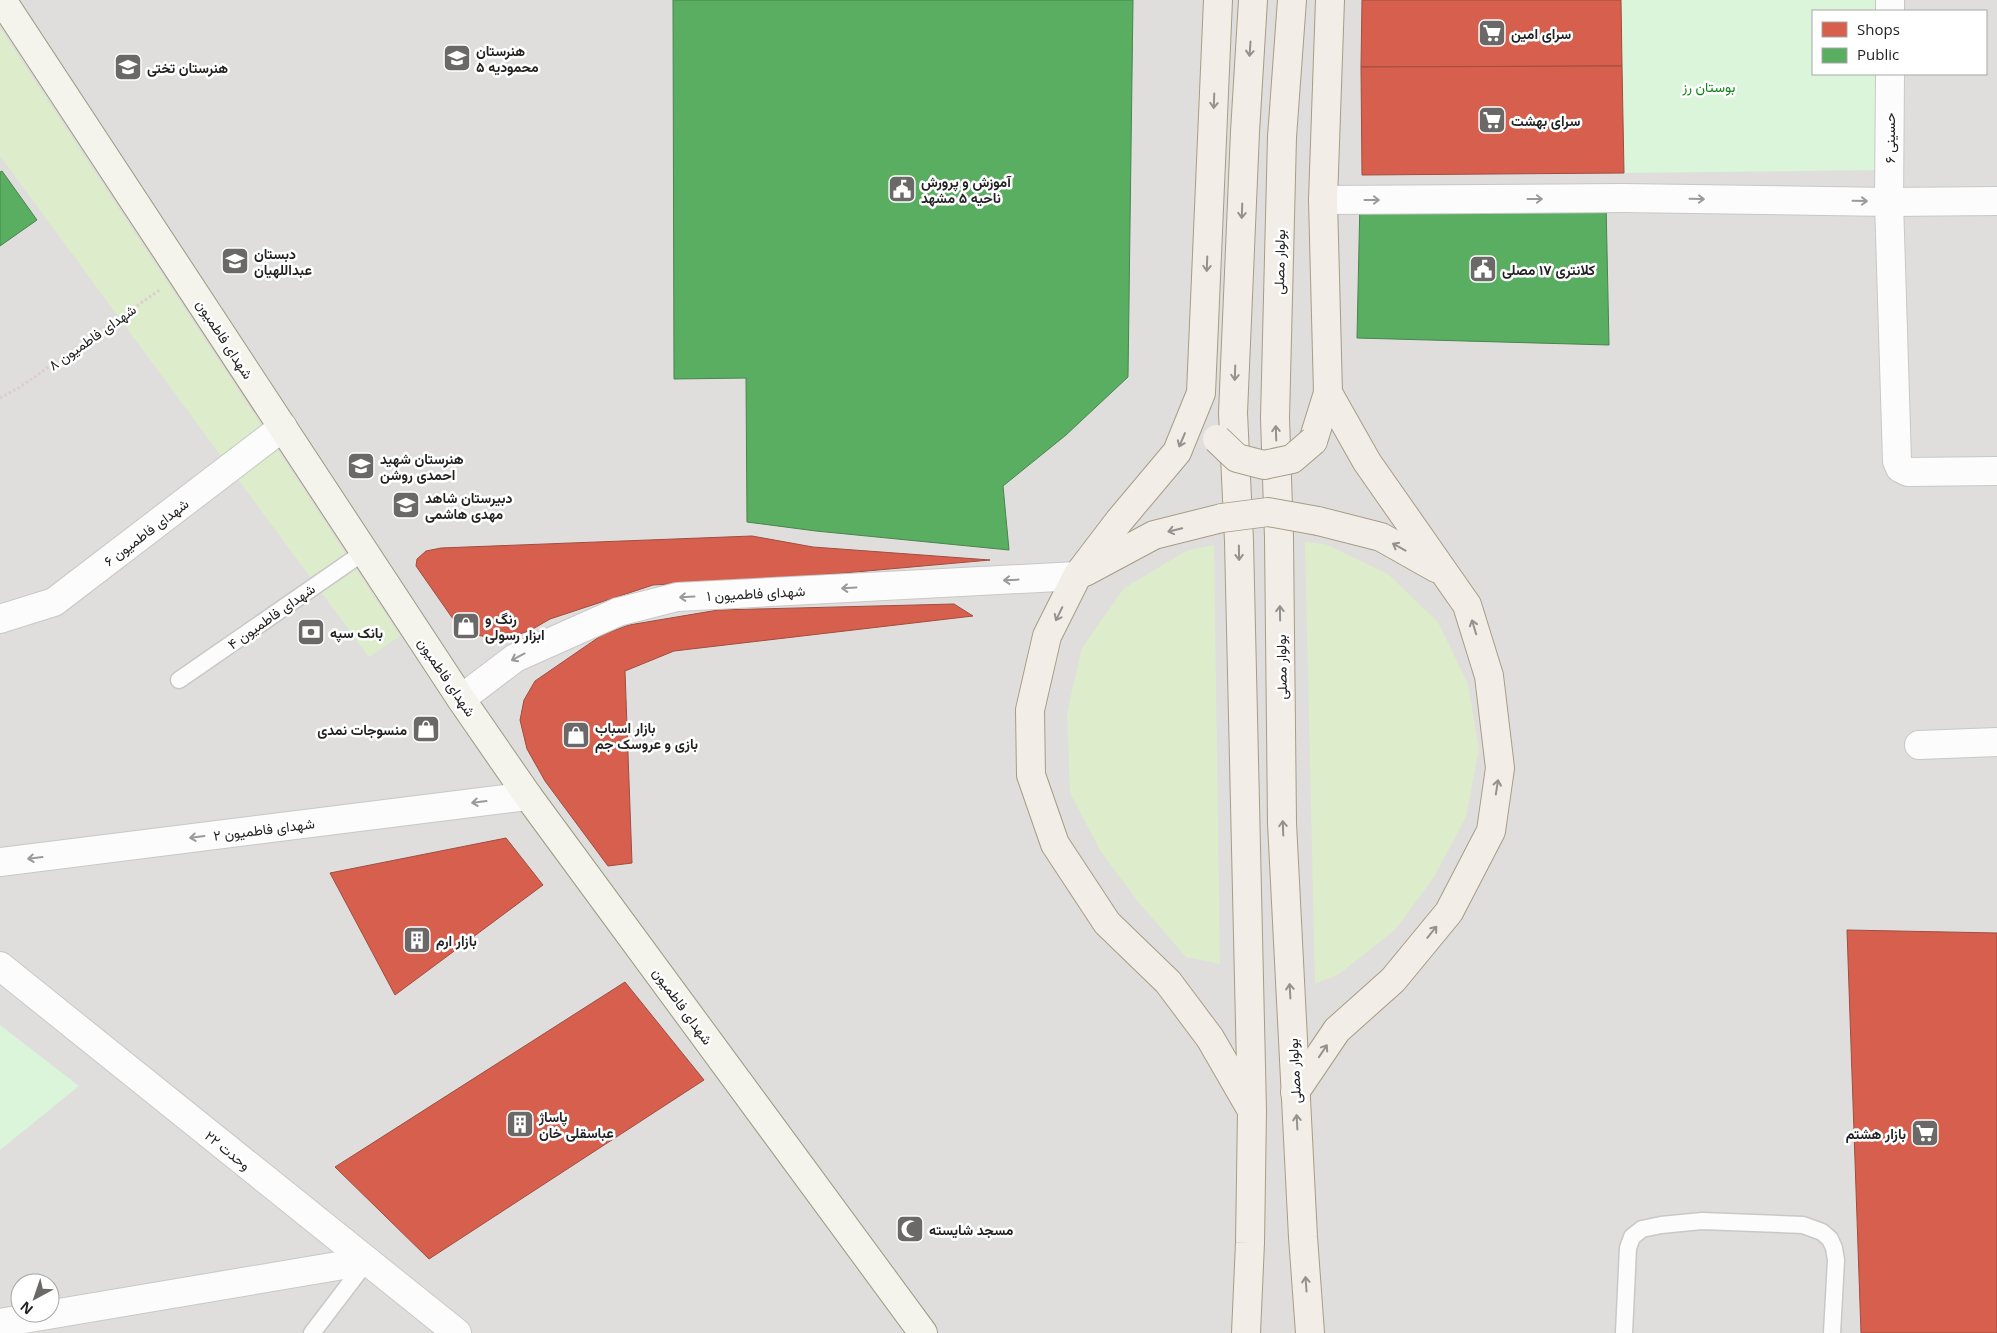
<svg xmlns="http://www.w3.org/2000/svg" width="1997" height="1333" font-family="'Open Sans',Vazirmatn,sans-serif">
<rect width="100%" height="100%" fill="#f0eeeb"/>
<path fill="#dfdedc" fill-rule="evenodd" d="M 0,0 L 1997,0 L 1997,1333 L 0,1333 ZM 1813,11 L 1986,11 L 1986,74 L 1813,74 ZM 20,1283 L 50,1283 L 50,1313 L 20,1313 Z"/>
<g fill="#ddeccb">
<path d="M 0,28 L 400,636 L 369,657 L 0,156 Z"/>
<path d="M 1305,542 L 1325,544 L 1388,574 L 1438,622 L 1468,684 L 1479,749 L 1466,817 L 1434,877 L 1395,930 L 1339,974 L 1315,984 Z"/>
<path d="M 1214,545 L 1220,964 L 1186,957 L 1139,903 L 1101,852 L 1070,793 L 1067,713 L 1082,648 L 1124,588 L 1188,550 Z"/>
</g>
<g fill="#daf5da">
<path d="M 1621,0 L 1875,0 L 1876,11 L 1813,11 L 1813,74 L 1877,74 L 1879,170 L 1624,173 Z"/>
<path d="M 0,1025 L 79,1086 L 0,1150 Z"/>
</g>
<g fill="#d6604d" stroke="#a04d40">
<path d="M 1362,0 L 1621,0 L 1622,66 L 1361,67 Z"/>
<path d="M 1622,66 L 1624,173 L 1362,175 L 1361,67 Z"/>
<path d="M 752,536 L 813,547 L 990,560 L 833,574 L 653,585 L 550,619 L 531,630 L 506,639 L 491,638 L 473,634 L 460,629 L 416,566 L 417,559 L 426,551 L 441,548 Z"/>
<path d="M 954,604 L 973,616 L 674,651 L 625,671 L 632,863 L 608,866 L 545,781 L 527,749 L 520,720 L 524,700 L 535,681 L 602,635 L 629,625 L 718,610 Z"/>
<path d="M 506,838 L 543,885 L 395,995 L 330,873 Z"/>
<path d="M 1847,930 L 1997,933 L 1997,1333 L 1861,1333 Z"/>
<path d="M 625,982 L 704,1080 L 429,1259 L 335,1167 Z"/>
</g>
<g fill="#5aae61" stroke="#49844e">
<path d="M 673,0 L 1133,0 L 1128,377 L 1066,435 L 1003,486 L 1009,550 L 816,531 L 747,522 L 746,378 L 674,379 Z"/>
<path d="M 2,171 L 37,220 L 0,246 L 0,172 Z"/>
<path d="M 1360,200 L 1606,201 L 1609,345 L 1357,338 Z"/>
</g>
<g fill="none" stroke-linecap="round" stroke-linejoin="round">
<g stroke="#c9c8c7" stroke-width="19">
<g id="lane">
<path d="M 179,680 L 364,552"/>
<path d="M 312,1333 L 367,1261"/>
<path d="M 1624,1333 L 1628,1248 L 1632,1237 L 1642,1229 L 1661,1225 L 1702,1221 L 1803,1225 L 1822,1232 L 1830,1239 L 1834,1248 L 1836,1260 L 1832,1333"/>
</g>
</g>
<g stroke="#c9c8c7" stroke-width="30">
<g id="street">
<path d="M 1890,11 L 1890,0"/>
<path d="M 1890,74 L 1889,202 L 1897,461 L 1900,468 L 1908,472 L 1997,471"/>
<path d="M 1323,200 L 1623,198 L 1889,202 L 1997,201"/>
<path d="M 0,619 L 54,602 L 283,427"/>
<path d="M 461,699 L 515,658 L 618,612 L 677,597 L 1077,576"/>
<path d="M 1919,745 L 1997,742"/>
<path d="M 0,862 L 528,796"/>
<path d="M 0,966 L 457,1333"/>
<path d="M 0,1323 L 367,1261"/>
</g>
</g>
<g stroke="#999a82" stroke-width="30">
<path id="secondary" d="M 2,0 L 461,699 L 528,796 L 923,1333"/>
</g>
<g stroke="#a79c86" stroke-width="30">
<g id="primary">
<path d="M 1218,0 L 1201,393 L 1177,452 L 1119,521 L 1077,576 L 1047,636 L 1030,710 L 1031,775 L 1055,844 L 1107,923 L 1168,982 L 1210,1038 L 1251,1109"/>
<path d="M 1292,0 L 1282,137 L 1275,418 L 1279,538 L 1282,823 L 1303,1237 L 1310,1333"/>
<path d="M 1313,441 L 1328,393"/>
<path d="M 1318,521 L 1381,537 L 1436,568"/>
<path d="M 1085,572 L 1154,535 L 1222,518"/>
<path d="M 1295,1092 L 1337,1030 L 1393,980 L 1449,912 L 1491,831 L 1500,768 L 1489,676 L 1467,605 L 1367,462 L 1328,393 L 1323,200 L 1330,0"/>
<path d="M 1246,1333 L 1250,1243 L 1252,1111 L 1239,541 L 1233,413 L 1245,132 L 1253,0"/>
</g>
</g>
<path stroke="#dccecd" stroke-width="3" stroke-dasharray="2.5 2.5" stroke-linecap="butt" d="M 0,398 L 20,387 L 161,289"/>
<use href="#lane" stroke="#fdfcfc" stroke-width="16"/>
<use href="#street" stroke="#fdfcfc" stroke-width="28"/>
<use href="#secondary" stroke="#f4f4ed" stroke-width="28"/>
<use href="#primary" stroke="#f3ede7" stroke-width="28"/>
<g stroke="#a79c86" stroke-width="30" stroke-linecap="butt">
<g id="primary-bridge">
<path d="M 1217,439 L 1237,458 L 1264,465 L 1292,459 L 1313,441"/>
<path d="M 1222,518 L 1268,512 L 1318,521"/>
</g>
</g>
<use href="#primary-bridge" stroke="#f3ede7" stroke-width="28"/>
</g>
<defs><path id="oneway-shaft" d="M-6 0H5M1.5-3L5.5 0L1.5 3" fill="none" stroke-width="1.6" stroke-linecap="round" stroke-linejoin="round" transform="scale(1.25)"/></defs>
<g stroke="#95928e">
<use href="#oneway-shaft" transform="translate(1250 49) rotate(94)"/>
<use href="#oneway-shaft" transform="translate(1214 101) rotate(92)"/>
<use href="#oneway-shaft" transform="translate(1242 211) rotate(92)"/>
<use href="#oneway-shaft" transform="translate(1207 264) rotate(92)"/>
<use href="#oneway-shaft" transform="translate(1235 373) rotate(92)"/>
<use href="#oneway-shaft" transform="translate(1276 433) rotate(-92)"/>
<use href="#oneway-shaft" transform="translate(1182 440) rotate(113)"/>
<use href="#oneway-shaft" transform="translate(1175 530) rotate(166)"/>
<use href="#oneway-shaft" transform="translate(1399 547) rotate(-151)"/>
<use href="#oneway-shaft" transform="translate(1239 553) rotate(89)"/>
<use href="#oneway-shaft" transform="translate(1280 613) rotate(-91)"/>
<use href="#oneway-shaft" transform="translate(1059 614) rotate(116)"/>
<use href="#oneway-shaft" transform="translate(1474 627) rotate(-107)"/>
<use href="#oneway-shaft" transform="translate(1497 787) rotate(-81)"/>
<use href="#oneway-shaft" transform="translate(1283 828) rotate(-92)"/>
<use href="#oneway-shaft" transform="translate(1432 932) rotate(-51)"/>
<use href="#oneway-shaft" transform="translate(1290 991) rotate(-93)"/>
<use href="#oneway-shaft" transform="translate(1323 1051) rotate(-56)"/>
<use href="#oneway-shaft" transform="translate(1297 1122) rotate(-93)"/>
<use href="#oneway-shaft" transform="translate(1306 1284) rotate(-94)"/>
</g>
<g stroke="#9a9a9a">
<use href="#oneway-shaft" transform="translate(1535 199)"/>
<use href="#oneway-shaft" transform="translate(1697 199) rotate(1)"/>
<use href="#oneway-shaft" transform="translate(1372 200)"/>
<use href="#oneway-shaft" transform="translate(1860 201) rotate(1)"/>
<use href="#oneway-shaft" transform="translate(1011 580) rotate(177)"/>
<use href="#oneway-shaft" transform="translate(849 588) rotate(177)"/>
<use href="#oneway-shaft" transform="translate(687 597) rotate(177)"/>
<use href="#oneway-shaft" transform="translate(518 657) rotate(152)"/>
<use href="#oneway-shaft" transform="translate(479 802) rotate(173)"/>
<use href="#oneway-shaft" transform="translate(197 837) rotate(173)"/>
<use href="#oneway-shaft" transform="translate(35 858) rotate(173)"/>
</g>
<defs>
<g id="supermarket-square" transform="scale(1.4375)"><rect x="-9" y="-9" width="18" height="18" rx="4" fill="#6a6968" stroke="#fff"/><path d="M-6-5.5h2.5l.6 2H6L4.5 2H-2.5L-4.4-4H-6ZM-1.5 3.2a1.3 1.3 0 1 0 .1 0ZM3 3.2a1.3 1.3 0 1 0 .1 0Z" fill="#fff"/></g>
<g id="school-square" transform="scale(1.4375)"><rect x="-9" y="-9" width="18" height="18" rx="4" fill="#6a6968" stroke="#fff"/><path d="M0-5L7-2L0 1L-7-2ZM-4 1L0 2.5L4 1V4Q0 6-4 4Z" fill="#fff"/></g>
<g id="civic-square" transform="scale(1.4375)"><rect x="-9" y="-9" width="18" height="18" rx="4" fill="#6a6968" stroke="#fff"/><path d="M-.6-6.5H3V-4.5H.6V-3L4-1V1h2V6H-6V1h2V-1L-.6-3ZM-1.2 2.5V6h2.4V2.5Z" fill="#fff"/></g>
<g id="shop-square" transform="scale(1.4375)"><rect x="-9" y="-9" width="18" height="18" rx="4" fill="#6a6968" stroke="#fff"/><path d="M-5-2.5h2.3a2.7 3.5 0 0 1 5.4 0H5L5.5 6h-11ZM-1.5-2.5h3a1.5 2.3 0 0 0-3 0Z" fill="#fff"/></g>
<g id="bank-square" transform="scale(1.4375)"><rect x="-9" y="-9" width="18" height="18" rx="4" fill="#6a6968" stroke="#fff"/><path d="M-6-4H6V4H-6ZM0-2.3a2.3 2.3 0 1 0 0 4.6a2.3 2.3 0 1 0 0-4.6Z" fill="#fff"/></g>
<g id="building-square" transform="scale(1.4375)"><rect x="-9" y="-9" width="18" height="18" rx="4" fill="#6a6968" stroke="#fff"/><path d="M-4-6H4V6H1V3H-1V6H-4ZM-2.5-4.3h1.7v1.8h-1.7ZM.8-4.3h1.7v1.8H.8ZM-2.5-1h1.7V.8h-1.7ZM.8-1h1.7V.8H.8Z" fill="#fff"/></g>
<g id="mosque-square" transform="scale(1.4375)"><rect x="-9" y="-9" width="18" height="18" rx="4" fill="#6a6968" stroke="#fff"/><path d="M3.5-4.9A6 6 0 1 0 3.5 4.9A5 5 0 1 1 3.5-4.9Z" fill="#fff"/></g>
</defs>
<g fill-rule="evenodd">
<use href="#supermarket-square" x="1492" y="33"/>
<use href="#school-square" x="457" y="58"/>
<use href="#school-square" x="128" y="67"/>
<use href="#supermarket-square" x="1492" y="120"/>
<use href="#civic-square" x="902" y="189"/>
<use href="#school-square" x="235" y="261"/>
<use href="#civic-square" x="1483" y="269"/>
<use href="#school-square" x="361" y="466"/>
<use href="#school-square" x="406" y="505"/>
<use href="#shop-square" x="466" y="626"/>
<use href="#bank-square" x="311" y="632"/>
<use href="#shop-square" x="426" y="729"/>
<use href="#shop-square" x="576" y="735"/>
<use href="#building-square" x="417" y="940"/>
<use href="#building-square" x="520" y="1124"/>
<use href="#supermarket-square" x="1925" y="1133"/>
<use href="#mosque-square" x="910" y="1229"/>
</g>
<g text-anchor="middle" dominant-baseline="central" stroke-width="5" stroke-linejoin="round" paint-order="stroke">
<g font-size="14" font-weight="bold" fill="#222" stroke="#fff" text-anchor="start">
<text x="1511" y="33">سرای امین</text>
<text x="476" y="50">هنرستان<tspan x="476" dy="16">محمودیه ۵</tspan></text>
<text x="147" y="67">هنرستان تختی</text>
<text x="1511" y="120">سرای بهشت</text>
<text x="921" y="181">آموزش و پرورش<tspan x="921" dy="16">ناحیه ۵ مشهد</tspan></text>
<text x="254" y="253">دبستان<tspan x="254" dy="16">عبداللهیان</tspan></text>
<text x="1502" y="269">کلانتری ۱۷ مصلی</text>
<text x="380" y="458">هنرستان شهید<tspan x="380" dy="16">احمدی روشن</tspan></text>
<text x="425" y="497">دبیرستان شاهد<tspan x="425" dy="16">مهدی هاشمی</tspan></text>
<text x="485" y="618">رنگ و<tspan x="485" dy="16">ابزار رسولی</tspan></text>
<text x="330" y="632">بانک سپه</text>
<text x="595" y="727">بازار اسباب<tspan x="595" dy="16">بازی و عروسک جم</tspan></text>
<text x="407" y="729" text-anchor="end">منسوجات نمدی</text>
<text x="436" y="940">بازار ارم</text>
<text x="539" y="1116">پاساژ<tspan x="539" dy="16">عباسقلی خان</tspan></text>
<text x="1906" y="1133" text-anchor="end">بازار هشتم</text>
<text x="929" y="1229">مسجد شایسته</text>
</g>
<g font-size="14" fill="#0c8416" stroke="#fff">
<text x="1709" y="86">بوستان رز</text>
</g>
<g font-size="14" fill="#222" stroke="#fff">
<text transform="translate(1889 138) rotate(-90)">حسینی ۶</text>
<text transform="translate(1279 262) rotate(-89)">بولوار مصلی</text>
<text transform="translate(92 337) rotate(-35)">شهدای فاطمیون ۸</text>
<text transform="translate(225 339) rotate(57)">شهدای فاطمیون</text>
<text transform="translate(146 532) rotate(-37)">شهدای فاطمیون ۶</text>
<text transform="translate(756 593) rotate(-3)">شهدای فاطمیون ۱</text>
<text transform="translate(271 616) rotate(-35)">شهدای فاطمیون ۴</text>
<text transform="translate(1281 667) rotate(-91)">بولوار مصلی</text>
<text transform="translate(447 677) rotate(56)">شهدای فاطمیون</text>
<text transform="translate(264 829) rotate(-7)">شهدای فاطمیون ۲</text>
<text transform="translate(683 1006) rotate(54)">شهدای فاطمیون</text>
<text transform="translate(1294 1071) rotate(-93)">بولوار مصلی</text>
<text transform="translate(228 1150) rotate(39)">وحدت ۲۲</text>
</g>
</g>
<rect x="1812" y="10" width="175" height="65" fill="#ffffff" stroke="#a7a7a7"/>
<rect x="1822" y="22" width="25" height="15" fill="#d6604d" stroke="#a7a7a7"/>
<text x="1857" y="35" font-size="15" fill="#222222">Shops</text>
<rect x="1822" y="48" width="25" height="15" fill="#5aae61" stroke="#a7a7a7"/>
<text x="1857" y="60" font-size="15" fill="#222222">Public</text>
<g transform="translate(35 1298) rotate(220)"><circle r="24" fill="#ffffff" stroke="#a7a7a7"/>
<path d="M0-4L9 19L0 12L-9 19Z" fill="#6a6968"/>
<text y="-8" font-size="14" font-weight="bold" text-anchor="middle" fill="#222222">N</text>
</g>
</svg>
